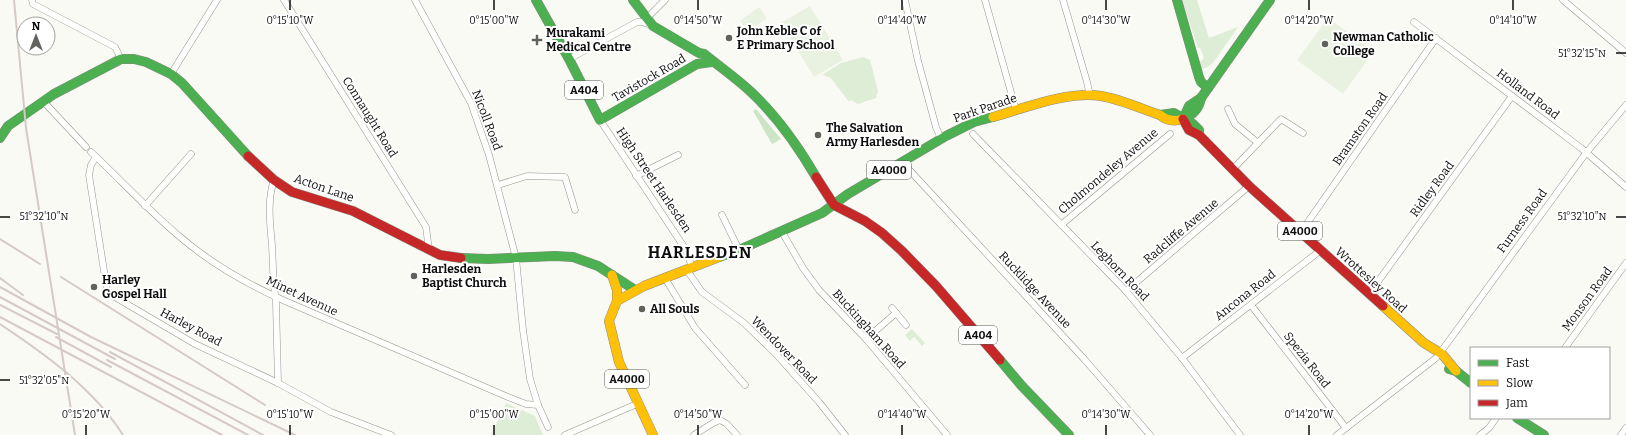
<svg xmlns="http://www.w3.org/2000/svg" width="1626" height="435" font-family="Bitter,serif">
<rect width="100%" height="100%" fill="#fafaf4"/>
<g fill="#deeed6">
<path d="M 1182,0 L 1197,0 L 1209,38 L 1238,27 L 1212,64 L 1206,68 L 1201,68 L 1199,63 L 1204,58 L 1200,48 L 1198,48 Z"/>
<path d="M 863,57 L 870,60 L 878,91 L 876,98 L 858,104 L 851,100 L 849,102 L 831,78 L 822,75 L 841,63 Z"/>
<path d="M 912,329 L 925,343 L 922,346 L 914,337 L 910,341 L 905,335 Z"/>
<path d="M 506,403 L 535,416 L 543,435 L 491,435 Z"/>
</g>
<path fill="#cee4c6" d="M 756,109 L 781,139 L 772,144 L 753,111 Z"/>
<g fill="#e9f2e0">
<path d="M 810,6 L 843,60 L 814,77 L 781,23 Z"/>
<path d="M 759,7 L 767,18 L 748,33 L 740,21 Z"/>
<path d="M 1328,18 L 1374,51 L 1343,94 L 1297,60 Z"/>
</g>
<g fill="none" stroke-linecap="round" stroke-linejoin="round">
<g stroke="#949492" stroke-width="7">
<g id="street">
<path d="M 32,0 L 33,4 L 115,47 L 121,59"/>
<path d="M 284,0 L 426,227 L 429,250"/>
<path d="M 415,0 L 471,103 L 489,155 L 516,258 L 523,330 L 530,379 L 538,405 L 548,427"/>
<path d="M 905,0 L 918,61 L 936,127 L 941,139"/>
<path d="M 985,0 L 1016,110"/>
<path d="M 1063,0 L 1087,82 L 1090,96"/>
<path d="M 1563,0 L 1626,53"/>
<path d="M 647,18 L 665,0"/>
<path d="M 1414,22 L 1581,148 L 1626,187"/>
<path d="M 569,59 L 637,22 L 642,22 L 651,25"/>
<path d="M 171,74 L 217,0"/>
<path d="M 43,101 L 86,147"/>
<path d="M 1228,109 L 1235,124 L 1258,143"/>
<path d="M 600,120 L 686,250 L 692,267"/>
<path d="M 973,134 L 1126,291 L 1182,358 L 1240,435"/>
<path d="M 91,152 C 120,179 148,210 179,236 C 209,262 249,285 285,301 L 508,397 L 526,404 L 538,405"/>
<path d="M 96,157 L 91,165 L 89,175 L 107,290 L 113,296 L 195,344 L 278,383 L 331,412 L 391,435"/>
<path d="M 902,162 L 1085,360 L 1150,435"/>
<path d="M 1232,170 L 1281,119 L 1303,133"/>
<path d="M 636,176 L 678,155"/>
<path d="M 274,180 C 267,200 270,224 272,245 C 273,264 273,284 276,303 L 278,383"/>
<path d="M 498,185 L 527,176 L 565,177 L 575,210"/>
<path d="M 145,206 L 191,154"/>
<path d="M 722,215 L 739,250"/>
<path d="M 1061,225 L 1170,134"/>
<path d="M 782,232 L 803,268 L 819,290 L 866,339 L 947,435"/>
<path d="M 1301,232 L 1436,38"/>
<path d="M 686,269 L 702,292 L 744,323 L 774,352 L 819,402 L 845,435"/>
<path d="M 665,278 L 695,328 L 745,385"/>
<path d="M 1126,291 L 1249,186"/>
<path d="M 1369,294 L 1512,96"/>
<path d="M 1251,305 L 1346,428"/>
<path d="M 892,308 L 906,325"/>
<path d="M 866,339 L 896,313"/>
<path d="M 1565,348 L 1626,263"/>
<path d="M 1440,353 L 1586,153 L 1626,105"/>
<path d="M 1182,358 L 1321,250"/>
<path d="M 565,435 L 639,403"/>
<path d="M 694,435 L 713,423 L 720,420 L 727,424 L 737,435"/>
<path d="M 1337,435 L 1436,358"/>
<path d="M 1480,435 L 1489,428 L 1496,418"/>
<path d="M 1621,435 L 1626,428"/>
</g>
</g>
<g stroke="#8b8b88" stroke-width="10">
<g id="fast">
<path d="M 536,0 L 569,59 L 600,120 L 697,64 L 712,62"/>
<path d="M 633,0 L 653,26 L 699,53 L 704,54 C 719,66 736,78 750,91 C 776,115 798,146 816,177"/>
<path d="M 1177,0 L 1199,77 L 1201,82 L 1208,88"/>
<path d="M 1160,115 L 1174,113 L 1193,124 L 1199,130 L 1199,135"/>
<path d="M 1183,119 L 1189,106 L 1201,98 L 1270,0"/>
<path d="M 1183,119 C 1193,115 1199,109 1201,98"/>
<path d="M 0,138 L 8,126 L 54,94 L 121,59 L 134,59 L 146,62 L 171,74 L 182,83 L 248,156"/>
<path d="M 719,257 L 739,250 L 822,213 L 848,194 L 946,136 L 974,122 L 993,117"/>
<path d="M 461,258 L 488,259 L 555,256 L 573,257 L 598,266 L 635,290"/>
<path d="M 1000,360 L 1021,385 L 1069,435"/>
<path d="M 1449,369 L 1456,371 L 1471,383"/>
<path d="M 1517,418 L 1544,435"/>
</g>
</g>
<g stroke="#8b8b88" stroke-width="10">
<g id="slow">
<path d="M 993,117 C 1025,108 1067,91 1101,96 C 1120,99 1142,109 1160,115 C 1167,121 1174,122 1183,119"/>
<path d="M 612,275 L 617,290 L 617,301"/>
<path d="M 1383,306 L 1424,343 L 1442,354 L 1456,371"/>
<path d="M 653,435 L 619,362 L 609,321 L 617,301 L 644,286 L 719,257"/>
</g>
</g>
<g stroke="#8b8b88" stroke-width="10">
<g id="jam">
<path d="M 1183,119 L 1189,130 L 1199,135 L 1249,186 L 1383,306"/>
<path d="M 248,156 L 274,180 L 292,192 L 353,211 L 440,255 L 461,258"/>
<path d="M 816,177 L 834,205 L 865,221 L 882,233 L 902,251 L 936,286 L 1000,360"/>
</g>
</g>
<use href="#street" stroke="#fefefd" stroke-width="6"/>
<use href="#fast" stroke="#4caf50" stroke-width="9"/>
<use href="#slow" stroke="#ffc107" stroke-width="9"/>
<use href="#jam" stroke="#c62828" stroke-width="9"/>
<g stroke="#d5cac6" stroke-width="2">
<path d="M 14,0 L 26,128 L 75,435"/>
<path d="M 0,239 L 40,264"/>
<path d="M 61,277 L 265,405"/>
<path d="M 0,278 L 23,295"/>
<path d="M 0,287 L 91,337 L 295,435"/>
<path d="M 0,297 L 115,359"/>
<path d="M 0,305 L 57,334"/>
<path d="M 0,317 L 222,435"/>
<path d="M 0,324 C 45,354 94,389 123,435"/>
<path d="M 56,337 L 111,367"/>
<path d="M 110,352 L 263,435"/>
<path d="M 107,360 L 248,435"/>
</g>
</g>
<path fill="none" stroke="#0e0e0e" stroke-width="1.5" d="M 290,0 L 290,10M 494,0 L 494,10M 698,0 L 698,10M 902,0 L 902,10M 1106,0 L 1106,10M 1309,0 L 1309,10M 1513,0 L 1513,10M 1616,53 L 1626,53M 0,217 L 10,217M 1616,217 L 1626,217M 0,380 L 10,380M 86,425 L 86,435M 290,425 L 290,435M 494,425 L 494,435M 698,425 L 698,435M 902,425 L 902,435M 1106,425 L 1106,435M 1309,425 L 1309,435"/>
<g fill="#61615e" stroke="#fff" stroke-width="1.5">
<circle cx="729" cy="38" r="4"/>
<path d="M535 34h4v4h4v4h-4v4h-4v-4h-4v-4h4z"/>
<circle cx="1325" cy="44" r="4"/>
<circle cx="818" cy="135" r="4"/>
<circle cx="414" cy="276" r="4"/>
<circle cx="94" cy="287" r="4"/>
<circle cx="642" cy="309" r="4"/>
</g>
<g text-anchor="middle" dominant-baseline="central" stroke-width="4" stroke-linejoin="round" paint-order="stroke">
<g fill="#fff" stroke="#565656" stroke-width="1">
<rect x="565" y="81" width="38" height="18" rx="3"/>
<rect x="867" y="161" width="44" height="18" rx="3"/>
<rect x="1278" y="222" width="44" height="18" rx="3"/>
<rect x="959" y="326" width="38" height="18" rx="3"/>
<rect x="605" y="370" width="44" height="18" rx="3"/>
</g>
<g font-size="11" font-weight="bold" fill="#0e0e0e">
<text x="584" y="90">A404</text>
<text x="889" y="170">A4000</text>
<text x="1300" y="231">A4000</text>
<text x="978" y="335">A404</text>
<text x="627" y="379">A4000</text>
</g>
<g font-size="12" font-weight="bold" fill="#0e0e0e" stroke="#fff" text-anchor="start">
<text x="737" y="31">John Keble C of<tspan x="737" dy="14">E Primary School</tspan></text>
<text x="546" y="33">Murakami<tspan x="546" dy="14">Medical Centre</tspan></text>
<text x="1333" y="37">Newman Catholic<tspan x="1333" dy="14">College</tspan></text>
<text x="826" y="128">The Salvation<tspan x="826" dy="14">Army Harlesden</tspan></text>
<text x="422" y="269">Harlesden<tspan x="422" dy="14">Baptist Church</tspan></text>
<text x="102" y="280">Harley<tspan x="102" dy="14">Gospel Hall</tspan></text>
<text x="650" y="309">All Souls</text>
</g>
<g font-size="12" fill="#0e0e0e" stroke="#fff">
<text transform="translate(649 78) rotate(-30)">Tavistock Road</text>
<text transform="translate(1528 94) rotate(37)">Holland Road</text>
<text transform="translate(985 108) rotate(-19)">Park Parade</text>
<text transform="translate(370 117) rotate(58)">Connaught Road</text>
<text transform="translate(487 120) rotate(69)">Nicoll Road</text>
<text transform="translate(1360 129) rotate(-55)">Bramston Road</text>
<text transform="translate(1108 171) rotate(-40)">Cholmondeley Avenue</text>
<text transform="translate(654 180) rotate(56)">High Street Harlesden</text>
<text transform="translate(324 188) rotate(19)">Acton Lane</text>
<text transform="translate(1432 189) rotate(-54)">Ridley Road</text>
<text transform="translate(1522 221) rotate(-54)">Furness Road</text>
<text transform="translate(1181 231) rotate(-40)">Radcliffe Avenue</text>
<text transform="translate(1120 271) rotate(46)">Leghorn Road</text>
<text transform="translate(1371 280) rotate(42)">Wrottesley Road</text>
<text transform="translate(1035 290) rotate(47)">Rucklidge Avenue</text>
<text transform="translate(1245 295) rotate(-38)">Ancona Road</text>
<text transform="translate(302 296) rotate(25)">Minet Avenue</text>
<text transform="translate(1587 299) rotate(-54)">Monson Road</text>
<text transform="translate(191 327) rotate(28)">Harley Road</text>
<text transform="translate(869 329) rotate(48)">Buckingham Road</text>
<text transform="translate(784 350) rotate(46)">Wendover Road</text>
<text transform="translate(1307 360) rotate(52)">Spezia Road</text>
</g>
<g font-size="16" font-weight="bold" letter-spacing="1" fill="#0e0e0e" stroke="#fff">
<text x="700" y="252">HARLESDEN</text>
</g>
</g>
<g font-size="10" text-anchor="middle" fill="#0e0e0e" stroke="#fff" stroke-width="4" stroke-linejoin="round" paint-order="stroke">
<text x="290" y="24">0°15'10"W</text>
<text x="494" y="24">0°15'00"W</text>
<text x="698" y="24">0°14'50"W</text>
<text x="902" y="24">0°14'40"W</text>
<text x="1106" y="24">0°14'30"W</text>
<text x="1309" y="24">0°14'20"W</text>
<text x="1513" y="24">0°14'10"W</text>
<text x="1582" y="57">51°32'15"N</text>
<text x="44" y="220">51°32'10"N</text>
<text x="1582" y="220">51°32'10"N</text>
<text x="44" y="384">51°32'05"N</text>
<text x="86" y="418">0°15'20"W</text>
<text x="290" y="418">0°15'10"W</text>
<text x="494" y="418">0°15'00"W</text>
<text x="698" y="418">0°14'50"W</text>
<text x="902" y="418">0°14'40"W</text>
<text x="1106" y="418">0°14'30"W</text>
<text x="1309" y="418">0°14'20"W</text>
</g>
<rect x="1470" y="347" width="140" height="72" fill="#ffffff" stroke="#9f9f9f"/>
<rect x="1478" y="360" width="20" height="6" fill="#4caf50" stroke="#9f9f9f"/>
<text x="1506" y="367" font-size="12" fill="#0e0e0e">Fast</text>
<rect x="1478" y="380" width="20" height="6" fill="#ffc107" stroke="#9f9f9f"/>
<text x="1506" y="387" font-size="12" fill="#0e0e0e">Slow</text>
<rect x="1478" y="400" width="20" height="6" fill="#c62828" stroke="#9f9f9f"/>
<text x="1506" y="407" font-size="12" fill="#0e0e0e">Jam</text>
<g transform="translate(36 36)"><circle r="19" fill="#ffffff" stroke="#9f9f9f"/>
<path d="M0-3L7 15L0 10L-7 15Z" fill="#61615e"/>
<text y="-6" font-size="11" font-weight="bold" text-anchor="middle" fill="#0e0e0e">N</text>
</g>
</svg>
